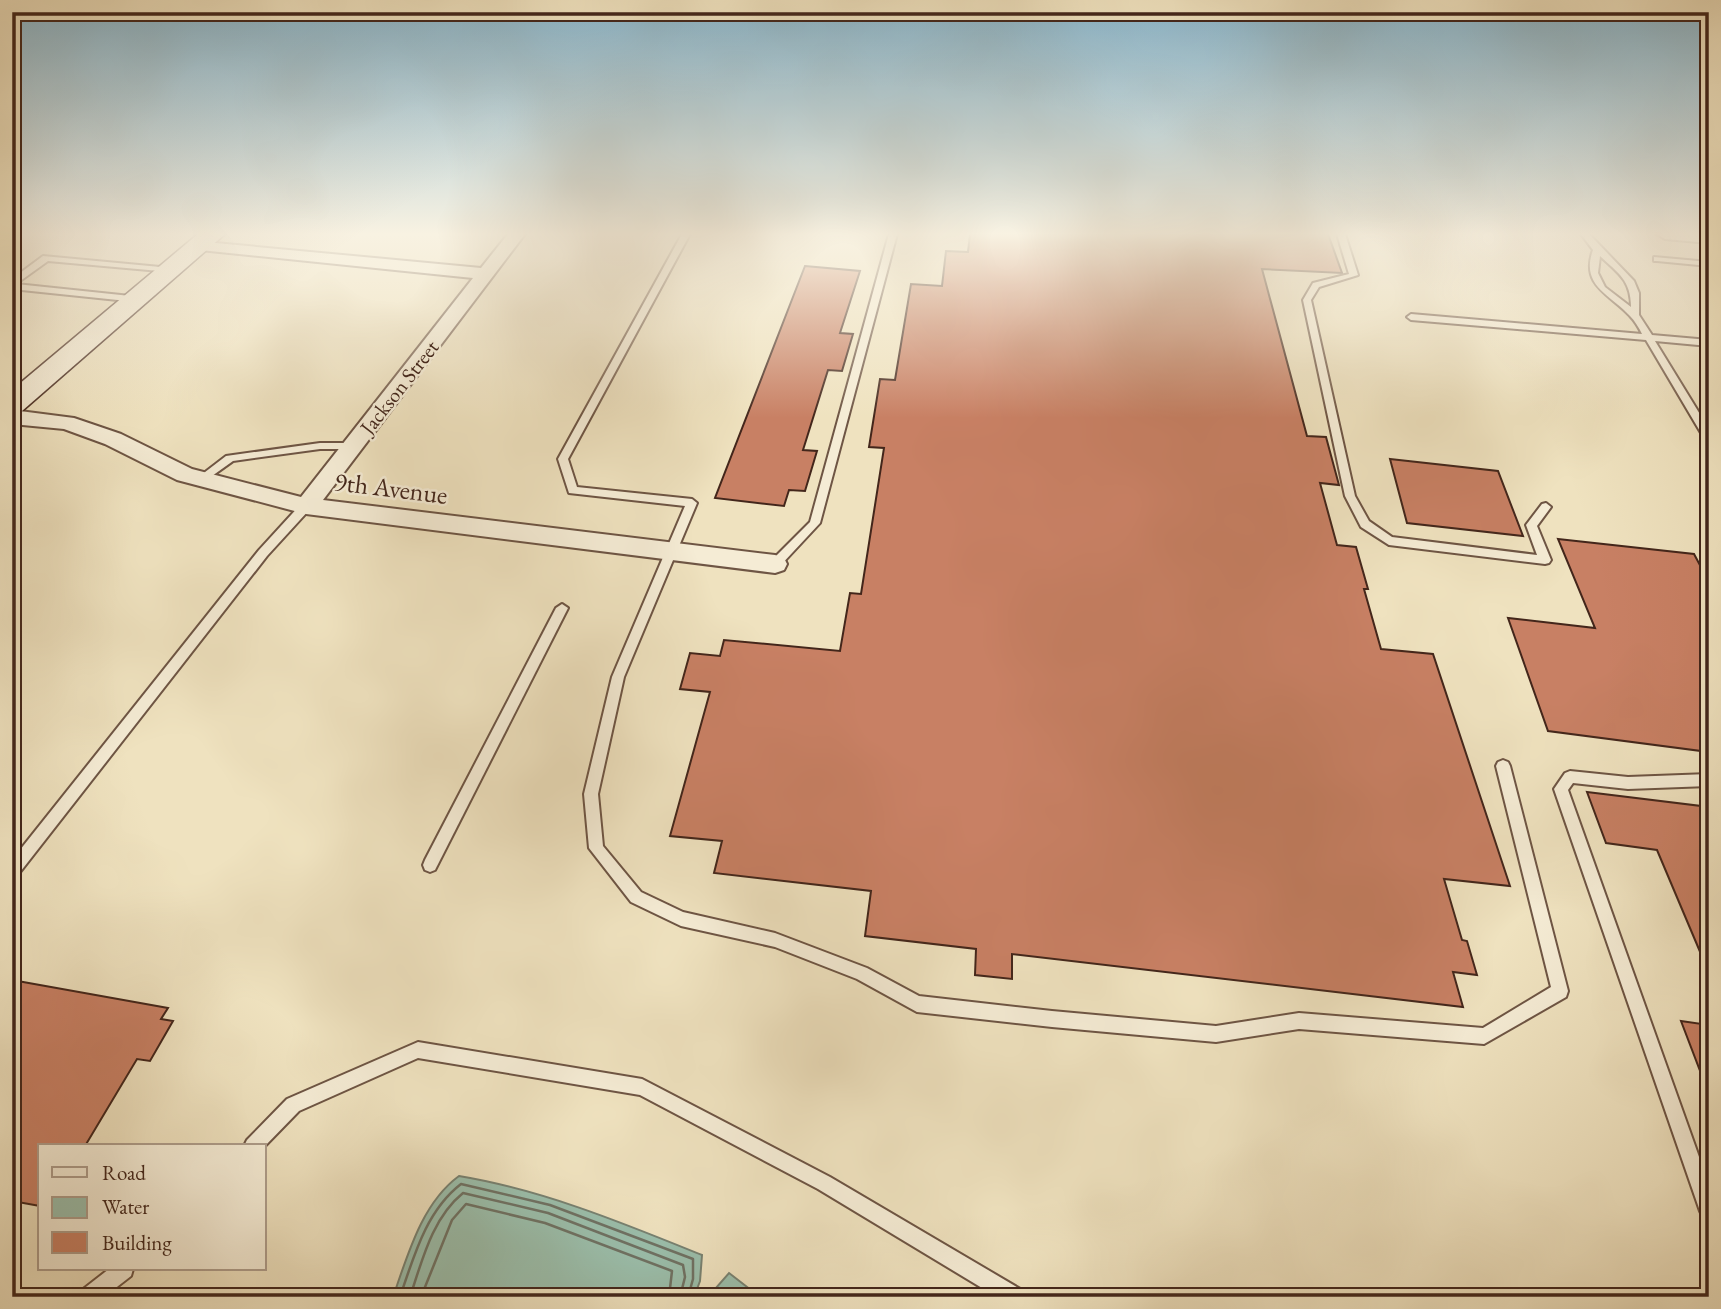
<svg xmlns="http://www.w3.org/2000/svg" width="1721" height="1309" font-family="'EB Garamond',serif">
<rect width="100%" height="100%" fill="#efe2bf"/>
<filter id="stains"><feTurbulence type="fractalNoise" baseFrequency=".00286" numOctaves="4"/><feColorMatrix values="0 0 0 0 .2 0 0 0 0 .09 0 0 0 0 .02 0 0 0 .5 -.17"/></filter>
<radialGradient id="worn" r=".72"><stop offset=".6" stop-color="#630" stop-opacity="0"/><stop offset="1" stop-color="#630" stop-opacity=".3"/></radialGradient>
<g fill="#9bbfac" stroke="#788272" stroke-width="2">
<path d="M 459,1176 C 543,1190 623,1223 702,1255 L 700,1281 L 694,1297 L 393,1297 C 408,1254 422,1203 459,1176 Z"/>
<path d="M 729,1273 L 760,1297 L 708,1297 Z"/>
</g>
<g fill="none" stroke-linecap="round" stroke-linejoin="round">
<g stroke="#6f7264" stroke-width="2.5">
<path d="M 400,1297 C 414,1256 426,1211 461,1184 L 550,1205 L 693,1259 L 693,1279 L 688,1297"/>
<path d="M 410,1297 C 422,1261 432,1218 463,1193 L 548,1213 L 683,1265 L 685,1277 L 680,1297"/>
<path d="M 421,1297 L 452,1220 L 466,1204 L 545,1223 L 672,1271 L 669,1297"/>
</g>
</g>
<g fill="#c88064" stroke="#43261b" stroke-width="2">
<path d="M 970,234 L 1328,234 L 1342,273 L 1262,269 L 1307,436 L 1326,437 L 1339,485 L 1320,483 L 1337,545 L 1356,547 L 1368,589 L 1364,589 L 1381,649 L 1433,654 L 1510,886 L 1444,879 L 1462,940 L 1467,941 L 1477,975 L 1453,972 L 1463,1007 L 1012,954 L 1012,979 L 975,975 L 976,949 L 865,936 L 871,891 L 714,873 L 722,841 L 670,836 L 710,692 L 680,689 L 690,653 L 720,656 L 724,640 L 840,651 L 850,593 L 861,594 L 884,448 L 869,447 L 880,379 L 895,380 L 911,284 L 942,286 L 946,251 L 968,252 Z"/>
<path d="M 805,266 L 860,271 L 840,333 L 853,334 L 842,371 L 828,370 L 803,450 L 817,451 L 805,491 L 789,490 L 784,506 L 715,498 Z"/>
<path d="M 1390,459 L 1498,471 L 1523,536 L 1407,523 Z"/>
<path d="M 1558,539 L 1694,554 L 1709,582 L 1709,752 L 1548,731 L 1508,618 L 1595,628 Z"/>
<path d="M 1587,792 L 1709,807 L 1709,973 L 1657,850 L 1606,843 Z"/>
<path d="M 12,980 L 168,1008 L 161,1019 L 173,1021 L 150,1061 L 137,1059 L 85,1146 L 40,1146 L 40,1206 L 12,1201 Z"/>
<path d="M 1681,1021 L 1709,1025 L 1709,1088 L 1707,1089 Z"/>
</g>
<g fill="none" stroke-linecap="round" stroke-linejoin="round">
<g stroke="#6e5544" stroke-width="4">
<g id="lane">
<path d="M 682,234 L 690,234 L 568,459 L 577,487 L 692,499 L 697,503 L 624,677 L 598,794 L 603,846 L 641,892 L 683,912 L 775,933 L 867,968 L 919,996 L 1052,1011 L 1216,1026 L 1299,1013 L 1483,1028 L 1551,987 L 1496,766 L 1498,762 L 1503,760 L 1508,762 L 1510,766 L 1568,991 L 1566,997 L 1484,1044 L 1299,1029 L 1216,1042 L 1052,1027 L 917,1012 L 857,979 L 775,947 L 681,926 L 631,902 L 589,848 L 584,794 L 612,677 L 685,506 L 569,493 L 558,459 Z"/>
<path d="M 889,234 L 897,234 L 820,523 L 779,567 L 771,567 L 769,564 L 771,561 L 810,522 Z"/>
<path d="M 1337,234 L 1345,234 L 1358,275 L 1319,287 L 1311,300 L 1355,496 L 1369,521 L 1392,537 L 1537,555 L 1526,525 L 1542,504 L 1546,503 L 1551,507 L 1537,526 L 1551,560 L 1549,563 L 1545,564 L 1389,545 L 1361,527 L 1345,496 L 1303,300 L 1313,283 L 1349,274 Z"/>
<path d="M 1581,234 L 1589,234 L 1634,281 L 1639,293 L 1639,315 L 1652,335 L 1709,340 L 1709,346 L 1655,341 L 1709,429 L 1709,441 L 1704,438 L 1646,340 L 1411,320 L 1407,317 L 1411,314 L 1642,334 C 1639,328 1635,321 1630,316 C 1610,294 1580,286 1593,250 ZM 1600,256 C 1618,273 1631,280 1631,307 L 1605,287 L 1598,273 Z"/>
<path d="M 43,256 L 171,268 L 175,270 L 171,272 L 48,261 L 16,284 L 140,297 L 140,301 L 137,302 L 12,289 L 12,279 Z"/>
<path d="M 1654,257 L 1709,262 L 1709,266 L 1657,261 L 1654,261 Z"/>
<path d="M 320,443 L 353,443 L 358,446 L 353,449 L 320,449 L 233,461 L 205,481 L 201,483 L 196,479 L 226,456 Z"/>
<path d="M 306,502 L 311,506 L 310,509 L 267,556 L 17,876 L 12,878 L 12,860 L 259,550 L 302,503 Z"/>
<path d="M 562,604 L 568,608 L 435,870 L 430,872 L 425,870 L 423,865 L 425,860 L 556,608 Z"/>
<path d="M 1570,771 L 1628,777 L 1709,774 L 1709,786 L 1628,789 L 1573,783 L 1568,790 L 1709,1185 L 1709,1220 L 1703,1217 L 1700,1211 L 1554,789 L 1565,773 Z"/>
<path d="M 418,1042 L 642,1079 L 830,1177 L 1022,1290 L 1024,1297 L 997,1297 L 818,1189 L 640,1095 L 418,1058 L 299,1111 L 264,1147 L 244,1146 L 247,1140 L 287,1099 Z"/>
<path d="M 109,1269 L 133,1269 L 131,1276 L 104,1297 L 80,1297 L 82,1290 Z"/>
</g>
</g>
<g stroke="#6e5544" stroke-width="4">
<g id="street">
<path d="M 508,234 L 525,234 L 323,500 L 775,555 L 784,558 L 787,564 L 784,570 L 775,573 L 306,514 L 177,480 L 105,444 L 64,429 L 12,424 L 12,410 L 74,418 L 121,434 L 192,469 L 301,497 L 473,278 L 200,250 L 191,245 L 194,241 L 481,268 Z"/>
<path d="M 1657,234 L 1709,234 L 1709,243 L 1665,239 Z"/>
</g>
</g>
<g stroke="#43261b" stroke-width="3">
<path id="secondary" d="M 198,234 L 225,234 L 22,411 L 12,414 L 12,390 Z"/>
</g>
<use href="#lane" fill="#f5ecd5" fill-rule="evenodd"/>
<use href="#street" fill="#f5ecd5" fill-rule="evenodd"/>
<use href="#secondary" fill="#f5ecd5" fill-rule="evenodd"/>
</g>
<linearGradient id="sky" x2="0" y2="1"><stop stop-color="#89b8d0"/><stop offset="0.56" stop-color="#f8f2e2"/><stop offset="1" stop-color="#f8f2e2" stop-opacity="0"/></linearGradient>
<rect width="1721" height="418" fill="url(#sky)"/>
<g text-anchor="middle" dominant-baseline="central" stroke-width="5" stroke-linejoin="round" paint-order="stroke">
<g font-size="21" fill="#43261b" stroke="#f5ecd5">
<text transform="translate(399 387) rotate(-52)">Jackson Street</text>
</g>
<g font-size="26" fill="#43261b" stroke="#f5ecd5">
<text transform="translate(391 488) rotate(7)">9th Avenue</text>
</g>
</g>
<rect width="1721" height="1309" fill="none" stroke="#efe2bf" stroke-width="42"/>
<rect x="14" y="14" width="1693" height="1281" fill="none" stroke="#43261b" stroke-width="3.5"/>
<rect x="21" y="21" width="1679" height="1267" fill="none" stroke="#43261b" stroke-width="2"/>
<rect x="38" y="1144" width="228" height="126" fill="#f5ecd5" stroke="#ae9d8b" stroke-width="2"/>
<rect x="52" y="1167" width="35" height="10" fill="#f5ecd5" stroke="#ae9d8b" stroke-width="2"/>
<text x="102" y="1180" font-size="21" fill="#43261b">Road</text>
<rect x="52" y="1197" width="35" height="21" fill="#9bbfac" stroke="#ae9d8b" stroke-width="2"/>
<text x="102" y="1214" font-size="21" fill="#43261b">Water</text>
<rect x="52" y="1232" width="35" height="21" fill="#c88064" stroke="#ae9d8b" stroke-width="2"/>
<text x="102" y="1250" font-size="21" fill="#43261b">Building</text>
<rect width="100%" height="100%" filter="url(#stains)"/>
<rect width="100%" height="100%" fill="url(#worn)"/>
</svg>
